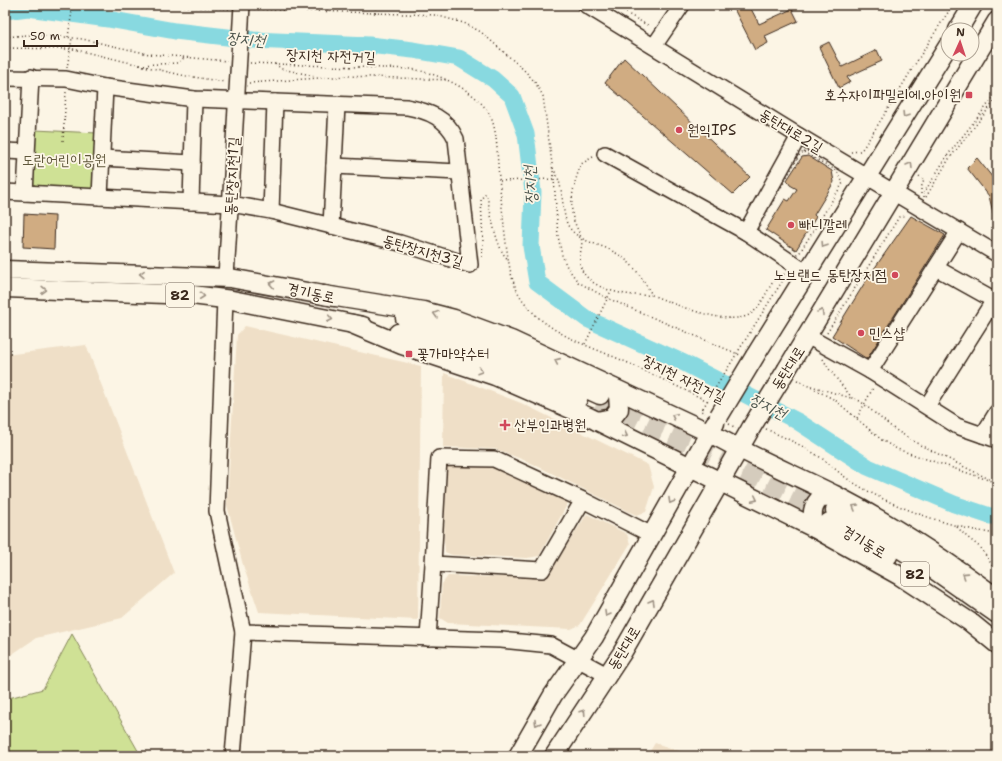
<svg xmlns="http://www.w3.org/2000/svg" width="1002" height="761" font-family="'Shantell Sans','Poor Story',sans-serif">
<rect width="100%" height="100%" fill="#fcf5e5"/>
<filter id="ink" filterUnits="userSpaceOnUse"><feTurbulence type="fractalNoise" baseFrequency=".025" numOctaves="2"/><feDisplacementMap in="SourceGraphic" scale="8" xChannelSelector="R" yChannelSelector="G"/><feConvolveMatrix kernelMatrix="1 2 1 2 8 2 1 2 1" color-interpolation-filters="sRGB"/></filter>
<g filter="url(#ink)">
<g fill="#efdfc7">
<path d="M 245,326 L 421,366 L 418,620 L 259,612 L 243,565 L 227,505 L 237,335 Z"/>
<path d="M 86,345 L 174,573 L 122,618 L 36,638 L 5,659 L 5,355 Z"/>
<path d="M 444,373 L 521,403 L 648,465 L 654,487 L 646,512 L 636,515 L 529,462 L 495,449 L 443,447 Z"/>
<path d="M 447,467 L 494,467 L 568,503 L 539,556 L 527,558 L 452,555 L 445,552 L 444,538 Z"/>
<path d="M 587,514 L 627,534 L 630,544 L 580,625 L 571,629 L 448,623 L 440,618 L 442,584 L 448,576 L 546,578 Z"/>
<path d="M 655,743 L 695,756 L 647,756 Z"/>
</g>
<g fill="#cfe195" stroke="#85865a">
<path d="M 35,130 L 97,133 L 94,190 L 32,186 Z"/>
<path d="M 72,634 L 141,756 L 5,756 L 5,699 L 43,689 Z"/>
</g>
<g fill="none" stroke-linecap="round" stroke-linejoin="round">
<path stroke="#88d9e0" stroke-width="17" d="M 5,11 L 28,8 L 108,19 L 175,31 L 253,40 L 369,45 L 413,50 L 459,58 L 493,79 L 512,96 L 526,134 L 533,192 L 531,246 L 537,282 L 587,319 L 684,363 L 797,421 L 868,467 L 954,504 L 990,516 L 997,516"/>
</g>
<g fill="#d0ac82" stroke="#3b2a1e">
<path d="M 732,5 L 749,5 L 759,24 L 792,9 L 798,21 L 765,36 L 768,43 L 755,50 Z"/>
<path d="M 829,42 L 842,67 L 877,50 L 882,61 L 847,77 L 850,82 L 839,88 L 819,47 Z"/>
<path d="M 624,58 L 750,177 L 733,194 L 605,83 Z"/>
<path d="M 808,156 L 832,171 L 834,182 L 814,215 L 816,217 L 796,250 L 766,230 L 785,199 L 789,201 L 797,189 L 790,185 L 787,180 L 802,157 Z"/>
<path d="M 977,158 L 997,183 L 997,217 L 994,217 L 989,196 L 967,168 Z"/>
<path d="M 24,214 L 55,216 L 54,249 L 23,247 Z"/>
<path d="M 911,216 L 945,235 L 867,359 L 832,336 L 867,279 Z"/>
</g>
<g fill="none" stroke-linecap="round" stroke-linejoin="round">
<g stroke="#d5ccbd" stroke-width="18" stroke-dasharray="18 9" stroke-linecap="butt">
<path d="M 600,396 L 702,442 L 830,508"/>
<path d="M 595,407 L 697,455 L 826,520"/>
</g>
<g stroke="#3b2a1e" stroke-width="18">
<g id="minor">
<path d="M 586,5 L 799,136 L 997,254"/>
<path d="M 654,46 L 682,5"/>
<path d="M 5,78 L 66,79 L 105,87 L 194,99 L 407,107 C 428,111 447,118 456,139 L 470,265 L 400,243 L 271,211 L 231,204 L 5,192"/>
<path d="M 5,151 L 27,152"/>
<path d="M 605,154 L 746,232 L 807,273"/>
<path d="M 102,158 L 192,163"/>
<path d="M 334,166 L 459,172"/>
<path d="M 25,193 L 31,77"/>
<path d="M 100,197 L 105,87"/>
<path d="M 191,202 L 194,99"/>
<path d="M 271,211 L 275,102"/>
<path d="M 331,226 L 337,105"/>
<path d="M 746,232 L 799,136"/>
<path d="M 936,268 L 997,302"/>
<path d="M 226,277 L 238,74"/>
<path d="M 225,299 L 217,511 L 243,632 L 501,640 L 551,645 L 607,675"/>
<path d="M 807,336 L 870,371 L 959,231"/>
<path d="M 870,371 L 957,426 L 997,440"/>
<path d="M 927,406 L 994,300"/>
<path d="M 983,435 L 997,412"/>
<path d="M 583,500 L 542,570 L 433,564 L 439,458 L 494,459 L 583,500 L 652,535"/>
<path d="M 428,638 L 433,564"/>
<path d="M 233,756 L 243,632"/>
</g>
</g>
<g stroke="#3b2a1e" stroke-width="21">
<g id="major">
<path d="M 958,30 L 973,5"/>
<path d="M 5,270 L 230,278 L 334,297"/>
<path d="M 5,288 L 192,295 L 232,300 L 363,326"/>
<path d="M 324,295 L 423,311 L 454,319 L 511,340 L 710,433 C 750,456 793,474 835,495 C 891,524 946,560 997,598"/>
<path d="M 405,318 L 520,359 L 600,395"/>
<path d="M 352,324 L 402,345 L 495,376 L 589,417 L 814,528 L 900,576 L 970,622 L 997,644"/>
<path d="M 398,333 C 461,347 520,372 578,399"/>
<path d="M 755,356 L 948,46"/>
<path d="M 787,369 L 997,21"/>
<path d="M 597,421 L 612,418 L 619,409 L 618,395 L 613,388"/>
<path d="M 835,510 L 930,567 L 997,614"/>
<path d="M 829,522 L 863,540 L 888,556"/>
<path d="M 814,528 C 812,515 811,505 822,497 L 836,496"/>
<path d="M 518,756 L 553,695 L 594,637 L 715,423"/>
<path d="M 554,756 L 622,653 L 751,428"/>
</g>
</g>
<g stroke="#3b2a1e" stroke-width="1.5" stroke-dasharray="1 3" stroke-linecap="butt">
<path d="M 176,5 L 230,9"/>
<path d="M 612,5 L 649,26"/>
<path d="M 254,9 L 435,15 L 464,23 L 481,32 L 523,69 L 535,82 L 543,96 L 554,179 L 558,236 L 562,255 L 567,267 L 578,282 L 607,298 L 740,355"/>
<path d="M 375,13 L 376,5"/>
<path d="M 5,37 L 27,35 L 56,36 L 82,39 L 149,54 L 227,61"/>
<path d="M 68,37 L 73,5"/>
<path d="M 5,48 L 73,49 L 181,75 L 225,82"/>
<path d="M 250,63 L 411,69 C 438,73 482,92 492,120 C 497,134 497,151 498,165 C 500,191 503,217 506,243 C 509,265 511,286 525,303 C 549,335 590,346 626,362 C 654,375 682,389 710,402"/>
<path d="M 275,64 L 282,69 L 315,76"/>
<path d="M 140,65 L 177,63 L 184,58"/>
<path d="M 67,68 L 72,38"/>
<path d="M 249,83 L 347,76 L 448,80"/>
<path d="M 63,141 L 66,92"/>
<path d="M 804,152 L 837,171 L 843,183 L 800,252 L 792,257 L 759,235 L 758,228 L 800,154 Z"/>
<path d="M 851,152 L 860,151 L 863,148 C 894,101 921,52 953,5"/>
<path d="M 593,157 L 581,164 C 575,181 569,199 573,218 C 575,225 579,231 581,238 C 584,246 577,257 581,268 C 590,291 630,297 651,295"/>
<path d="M 553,168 C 556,174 559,179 560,185 C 563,196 563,219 569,227 C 580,243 599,243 614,252 C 632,261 643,279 652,295 C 674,304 732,329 752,313 C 761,307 768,287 776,278"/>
<path d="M 919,176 L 924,180 L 921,188 L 921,194"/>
<path d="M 500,181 L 554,179"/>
<path d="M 924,197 L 924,193 L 947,156 L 997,93"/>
<path d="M 926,197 L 949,159 L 997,98"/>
<path d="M 482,257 L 483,242 L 481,199 L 485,194 L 487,196 C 490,210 497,252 508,259"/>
<path d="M 827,333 L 899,217 L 906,215"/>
<path d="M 585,344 L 611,291"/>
<path d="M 739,350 L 783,280 L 784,272"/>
<path d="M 823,359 L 829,369 L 852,398 L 860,401 L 894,429 L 918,444 L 989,479"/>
<path d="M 797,380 L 835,400 L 883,441 L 897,449 L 997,483"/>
<path d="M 811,386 L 851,398"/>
<path d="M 703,408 L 701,411 L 705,413"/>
<path d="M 857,418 L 873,388"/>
<path d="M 729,424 L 736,428"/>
<path d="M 766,429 C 783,437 800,444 815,454 C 829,462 840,475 854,483 C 892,507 952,528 997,534"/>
<path d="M 957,527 L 967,537 L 981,548 L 997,573"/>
</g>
<use href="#minor" stroke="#fcf5e5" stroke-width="15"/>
<use href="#major" stroke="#fcf5e5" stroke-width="18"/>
<g stroke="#3b2a1e" stroke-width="18" stroke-linecap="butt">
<path id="minor-bridge" d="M 238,74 L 242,5"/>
</g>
<g stroke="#3b2a1e" stroke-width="21" stroke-linecap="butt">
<g id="major-bridge">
<path d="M 719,416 L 755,356"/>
<path d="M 751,428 L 787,369"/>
</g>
</g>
<path stroke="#3b2a1e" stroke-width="1.5" stroke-dasharray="1 3" stroke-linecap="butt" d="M 703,408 L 739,350"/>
<use href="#minor-bridge" stroke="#fcf5e5" stroke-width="15"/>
<use href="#major-bridge" stroke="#fcf5e5" stroke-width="18"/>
</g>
<defs><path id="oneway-chevron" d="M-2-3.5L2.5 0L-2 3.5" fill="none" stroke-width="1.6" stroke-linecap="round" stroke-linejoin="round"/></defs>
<g stroke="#9c9082">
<use href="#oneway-chevron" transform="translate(905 115) rotate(122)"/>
<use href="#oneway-chevron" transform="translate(910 165) rotate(-59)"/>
<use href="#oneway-chevron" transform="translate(824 245) rotate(122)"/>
<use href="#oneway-chevron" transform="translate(142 274) rotate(-178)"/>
<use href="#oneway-chevron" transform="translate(272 284) rotate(-169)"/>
<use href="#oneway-chevron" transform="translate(44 290) rotate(2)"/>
<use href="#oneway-chevron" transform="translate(202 296) rotate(6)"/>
<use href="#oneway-chevron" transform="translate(821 312) rotate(-59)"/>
<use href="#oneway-chevron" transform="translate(436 314) rotate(-165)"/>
<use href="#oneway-chevron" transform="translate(330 319) rotate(11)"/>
<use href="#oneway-chevron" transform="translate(557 361) rotate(-156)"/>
<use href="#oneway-chevron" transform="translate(480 371) rotate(18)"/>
<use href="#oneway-chevron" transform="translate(674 416) rotate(-155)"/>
<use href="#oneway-chevron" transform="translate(625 435) rotate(26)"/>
<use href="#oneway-chevron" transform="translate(755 499) rotate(26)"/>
<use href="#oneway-chevron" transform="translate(671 501) rotate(120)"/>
<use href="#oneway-chevron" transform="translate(855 507) rotate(-150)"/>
<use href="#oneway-chevron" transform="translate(965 575) rotate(-147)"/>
<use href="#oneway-chevron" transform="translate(652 602) rotate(-60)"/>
<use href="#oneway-chevron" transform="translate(607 614) rotate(120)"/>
<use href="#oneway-chevron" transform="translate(583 712) rotate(-56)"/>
<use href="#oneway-chevron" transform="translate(537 723) rotate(120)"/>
</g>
</g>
<g fill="#d1495b" stroke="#fcf5e5" stroke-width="1.5">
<rect x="965" y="91" width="8" height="8" rx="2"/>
<circle cx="679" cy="130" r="4"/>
<circle cx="791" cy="225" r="4"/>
<circle cx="895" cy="275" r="4"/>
<circle cx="861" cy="333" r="4"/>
<rect x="405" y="350" width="8" height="8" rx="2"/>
<path d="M503 419h4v4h4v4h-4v4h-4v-4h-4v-4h4z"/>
</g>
<g text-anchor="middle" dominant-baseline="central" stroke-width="3.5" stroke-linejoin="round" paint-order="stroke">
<g fill="#fcf5e5" stroke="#75675a" stroke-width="1">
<rect x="166" y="283" width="28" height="24" rx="3"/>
<rect x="901" y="562" width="28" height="24" rx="3"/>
</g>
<g font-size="14" font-weight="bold" fill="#3b2a1e">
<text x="180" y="295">82</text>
<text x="915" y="574">82</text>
</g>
<g font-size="15" fill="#3b2a1e" stroke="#fcf5e5">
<text transform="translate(331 56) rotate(2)">장지천 자전거길</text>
<text transform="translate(791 131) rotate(31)">동탄대로2길</text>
<text transform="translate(232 176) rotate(-87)">동탄장지천1길</text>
<text transform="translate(423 251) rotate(16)">동탄장지천3길</text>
<text transform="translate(311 293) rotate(12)">경기동로</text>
<text transform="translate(788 368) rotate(-58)">동탄대로</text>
<text transform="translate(684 379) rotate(26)">장지천 자전거길</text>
<text transform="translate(864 542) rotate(31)">경기동로</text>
<text transform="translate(624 648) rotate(-59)">동탄대로</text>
</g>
<g font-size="15" fill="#3b2a1e" stroke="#fcf5e5" text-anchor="start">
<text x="961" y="95" text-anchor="end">호수자이파밀리에.아이원</text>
<text x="687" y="130">원익IPS</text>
<text x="799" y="225">빠니깔레</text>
<text x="887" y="275" text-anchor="end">노브랜드 동탄장지점</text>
<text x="869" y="333">민스샵</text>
<text x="417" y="354">꽃가마약수터</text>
<text x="514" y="425">산부인과병원</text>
</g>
<g font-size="15" fill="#60583c" stroke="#fcf5e5">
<text x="64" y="160">도란어린이공원</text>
</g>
<g font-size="16" font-style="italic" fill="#4e564e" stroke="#fcf5e5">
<text transform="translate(246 39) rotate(5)">장지천</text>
<text transform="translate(530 185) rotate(-93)">장지천</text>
<text transform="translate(768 406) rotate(27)">장지천</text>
</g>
</g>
<rect width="1002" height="761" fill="none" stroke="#fcf5e5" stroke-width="20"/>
<rect x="10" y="10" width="982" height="741" fill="none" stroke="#3b2a1e" stroke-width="1.5" filter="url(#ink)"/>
<g transform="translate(960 42) rotate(3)"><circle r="19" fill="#fcf5e5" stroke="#afa495"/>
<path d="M0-3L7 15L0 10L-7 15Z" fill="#d1495b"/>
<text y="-6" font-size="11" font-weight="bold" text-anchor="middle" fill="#3b2a1e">N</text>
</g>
<path d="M24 40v6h73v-6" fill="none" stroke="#3b2a1e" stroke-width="2"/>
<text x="30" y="40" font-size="12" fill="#3b2a1e" stroke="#fcf5e5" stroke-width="3" paint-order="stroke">50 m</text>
</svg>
